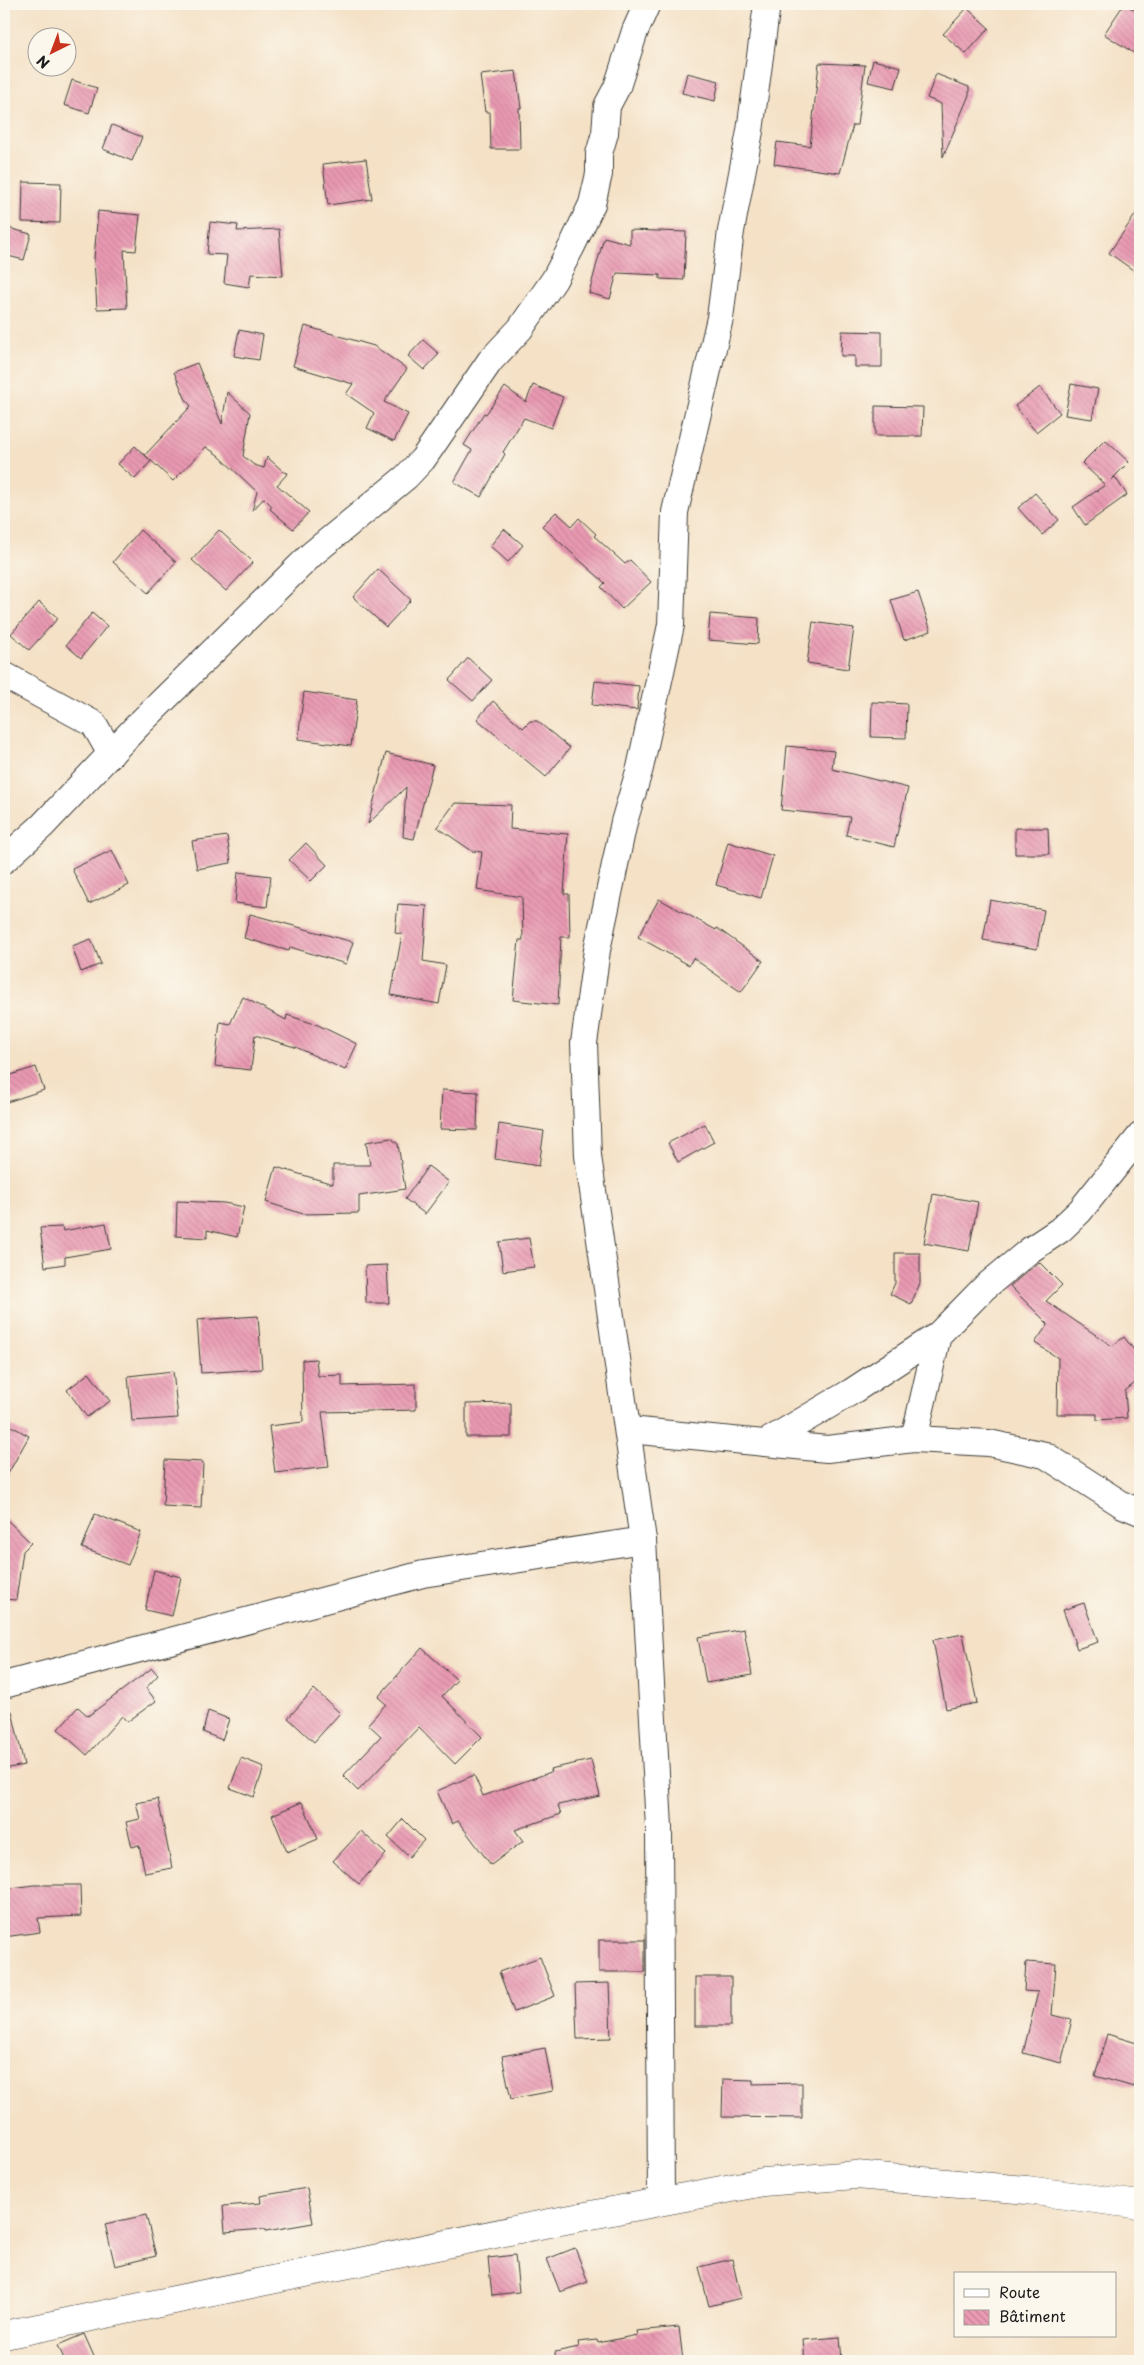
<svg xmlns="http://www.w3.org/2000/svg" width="1144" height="2365" font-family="'Playpen Sans',sans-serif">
<defs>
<pattern id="building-back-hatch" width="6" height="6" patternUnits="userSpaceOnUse" patternTransform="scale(1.25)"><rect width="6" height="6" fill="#e999b2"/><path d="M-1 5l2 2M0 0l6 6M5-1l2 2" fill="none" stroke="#c78398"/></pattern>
</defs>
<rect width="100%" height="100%" fill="#fbf7ec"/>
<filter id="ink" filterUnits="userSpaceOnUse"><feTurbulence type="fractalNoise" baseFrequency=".02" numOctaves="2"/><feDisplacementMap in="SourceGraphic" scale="10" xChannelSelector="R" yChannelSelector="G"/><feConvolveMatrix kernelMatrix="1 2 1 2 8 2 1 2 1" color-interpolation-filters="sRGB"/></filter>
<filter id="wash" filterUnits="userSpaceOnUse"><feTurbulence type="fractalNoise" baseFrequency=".0096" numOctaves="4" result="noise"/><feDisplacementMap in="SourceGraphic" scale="20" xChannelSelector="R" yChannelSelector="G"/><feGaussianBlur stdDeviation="1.12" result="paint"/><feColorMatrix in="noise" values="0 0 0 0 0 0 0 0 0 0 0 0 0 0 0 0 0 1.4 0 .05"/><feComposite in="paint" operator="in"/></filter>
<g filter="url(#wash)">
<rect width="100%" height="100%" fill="#f4e1c6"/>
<g id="blocks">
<g fill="url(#building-back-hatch)">
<path d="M 1124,4 L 1140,13 L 1140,57 L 1104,34 Z"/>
<path d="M 967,8 L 989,28 L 966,54 L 943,34 Z"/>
<path d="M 873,60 L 901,67 L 895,88 L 868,82 Z"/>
<path d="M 819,63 L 865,65 L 857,125 L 853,125 L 840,173 L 774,164 L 777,142 L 810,146 Z"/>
<path d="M 516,71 L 521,108 L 519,108 L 520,149 L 491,149 L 490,112 L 485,112 L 480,75 Z"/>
<path d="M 687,73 L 719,81 L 715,101 L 682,93 Z"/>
<path d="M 936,74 L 969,87 L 969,95 L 943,157 L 941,104 L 927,98 Z"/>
<path d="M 72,80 L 97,88 L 89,113 L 64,105 Z"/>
<path d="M 112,125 L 142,137 L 132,161 L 103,149 Z"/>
<path d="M 366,159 L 372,199 L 328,205 L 323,164 Z"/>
<path d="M 23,182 L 61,183 L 60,223 L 22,222 Z"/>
<path d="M 1140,208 L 1140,275 L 1109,253 Z"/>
<path d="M 98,211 L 140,215 L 136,251 L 124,250 L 127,308 L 97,309 L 94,259 Z"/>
<path d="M 210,222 L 238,225 L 237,231 L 279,229 L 283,276 L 251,274 L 249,287 L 224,283 L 227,255 L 207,254 Z"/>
<path d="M 4,227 L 31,234 L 24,260 L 4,255 Z"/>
<path d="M 630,230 L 686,232 L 684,280 L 660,279 L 660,275 L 617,273 L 610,299 L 589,293 L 604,237 L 630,244 Z"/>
<path d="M 305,326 L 374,346 L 407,369 L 384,402 L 408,414 L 394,441 L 367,428 L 374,413 L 346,394 L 353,384 L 293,366 Z"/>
<path d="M 239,330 L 263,335 L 259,360 L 234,356 Z"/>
<path d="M 842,331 L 882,332 L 882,367 L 855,367 L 855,356 L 841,356 Z"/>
<path d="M 423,340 L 439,354 L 424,370 L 408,356 Z"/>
<path d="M 197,363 L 222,424 L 227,392 L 250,413 L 243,456 L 254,465 L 264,468 L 267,457 L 284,472 L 288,473 L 277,485 L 309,512 L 293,529 L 270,509 L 272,506 L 264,498 L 252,511 L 257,492 L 218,455 L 206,447 L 173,481 L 145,455 L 191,406 L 186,400 L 174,372 Z"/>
<path d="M 1071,384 L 1098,389 L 1092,419 L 1065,415 Z"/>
<path d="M 533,385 L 563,397 L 551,428 L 524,418 L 503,452 L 505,454 L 481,497 L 454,482 L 472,450 L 464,445 L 484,413 L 486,414 L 505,387 L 526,402 Z"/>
<path d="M 1040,387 L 1060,413 L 1036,432 L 1015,406 Z"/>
<path d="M 875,406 L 923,407 L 922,436 L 875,436 Z"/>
<path d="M 1105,440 L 1129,462 L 1111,480 L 1115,477 L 1127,495 L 1085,525 L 1073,507 L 1105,485 L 1082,463 Z"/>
<path d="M 135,446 L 151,461 L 135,479 L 118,464 Z"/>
<path d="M 1035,493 L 1059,520 L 1042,535 L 1018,508 Z"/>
<path d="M 556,512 L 572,526 L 579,518 L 596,534 L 594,536 L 625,564 L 630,560 L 651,582 L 622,609 L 601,587 L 605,583 L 542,526 Z"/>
<path d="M 504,529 L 523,545 L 508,562 L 490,546 Z"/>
<path d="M 140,530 L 176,562 L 148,593 L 113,562 Z"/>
<path d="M 219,530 L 253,562 L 226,591 L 192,560 Z"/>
<path d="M 378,569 L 411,600 L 386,627 L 353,597 Z"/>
<path d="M 918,592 L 931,631 L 904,640 L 891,600 Z"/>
<path d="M 39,602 L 58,618 L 29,650 L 11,634 Z"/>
<path d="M 92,613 L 107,626 L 81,658 L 66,645 Z"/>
<path d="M 710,614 L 759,618 L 758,644 L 708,640 Z"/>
<path d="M 813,622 L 854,628 L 848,669 L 807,663 Z"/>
<path d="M 468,658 L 492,680 L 473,701 L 449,680 Z"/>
<path d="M 595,681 L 639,686 L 637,710 L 592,705 Z"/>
<path d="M 304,692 L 357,700 L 351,746 L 298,739 Z"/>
<path d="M 493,701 L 523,728 L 530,721 L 537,721 L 570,748 L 546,777 L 477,719 Z"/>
<path d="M 872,702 L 907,704 L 906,738 L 871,737 Z"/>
<path d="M 787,746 L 834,751 L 832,769 L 908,788 L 894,847 L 846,835 L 850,817 L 781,810 Z"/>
<path d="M 386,753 L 433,765 L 414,839 L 403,837 L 406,787 L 368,824 Z"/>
<path d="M 455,803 L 511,805 L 510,829 L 568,834 L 564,894 L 569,894 L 570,937 L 561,937 L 558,1005 L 513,1000 L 519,940 L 523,940 L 522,897 L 477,890 L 482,852 L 472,851 L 437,827 Z"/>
<path d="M 1015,828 L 1048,828 L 1049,854 L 1015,854 Z"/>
<path d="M 227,836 L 231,863 L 197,869 L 192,841 Z"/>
<path d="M 728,842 L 773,856 L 761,898 L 716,885 Z"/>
<path d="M 306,843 L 327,865 L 311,881 L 289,860 Z"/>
<path d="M 112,850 L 129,885 L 89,904 L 72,869 Z"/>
<path d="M 238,872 L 271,876 L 267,907 L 235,903 Z"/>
<path d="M 659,899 L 716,930 L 717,928 L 763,961 L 741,992 L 693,958 L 689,965 L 638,937 Z"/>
<path d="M 990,900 L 1044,910 L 1037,949 L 983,940 Z"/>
<path d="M 398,904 L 427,906 L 423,961 L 446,965 L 439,1004 L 391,995 L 402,934 L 395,933 Z"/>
<path d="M 250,914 L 353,942 L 346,964 L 290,947 L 289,951 L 244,938 Z"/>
<path d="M 91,939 L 101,964 L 81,972 L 72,946 Z"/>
<path d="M 243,997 L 286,1020 L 287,1015 L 318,1025 L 357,1044 L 345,1070 L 298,1048 L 255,1035 L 251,1070 L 215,1066 L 220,1022 L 230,1024 Z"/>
<path d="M 36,1067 L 44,1090 L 4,1103 L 4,1077 Z"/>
<path d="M 442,1090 L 478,1092 L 477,1130 L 440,1129 Z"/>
<path d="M 499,1124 L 544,1131 L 539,1166 L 495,1159 Z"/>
<path d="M 705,1124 L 714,1142 L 678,1162 L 668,1143 Z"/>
<path d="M 391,1138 L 398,1144 L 405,1189 L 359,1196 L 359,1213 L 303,1214 L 266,1202 L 276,1167 L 333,1184 L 333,1165 L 370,1165 L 366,1142 Z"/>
<path d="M 428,1166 L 449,1182 L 425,1214 L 405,1199 Z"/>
<path d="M 933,1194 L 978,1202 L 969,1251 L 924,1243 Z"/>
<path d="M 177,1201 L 224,1203 L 244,1207 L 237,1237 L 207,1230 L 207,1238 L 176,1236 Z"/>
<path d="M 106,1223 L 111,1249 L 65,1257 L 65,1264 L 45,1267 L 40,1228 L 62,1227 L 63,1231 Z"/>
<path d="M 529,1238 L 534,1267 L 503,1271 L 499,1242 Z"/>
<path d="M 895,1253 L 920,1253 L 920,1283 L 911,1304 L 890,1294 L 895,1283 Z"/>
<path d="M 1039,1262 L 1062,1285 L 1046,1301 L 1112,1346 L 1124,1337 L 1140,1358 L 1140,1379 L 1125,1391 L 1127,1418 L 1097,1420 L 1097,1414 L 1057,1414 L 1058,1358 L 1035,1343 L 1048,1324 L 1010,1286 Z"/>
<path d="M 387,1265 L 389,1303 L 366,1303 L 365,1266 Z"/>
<path d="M 258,1316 L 262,1369 L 201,1373 L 197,1320 Z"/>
<path d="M 316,1359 L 318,1376 L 342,1375 L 342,1386 L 416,1384 L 416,1410 L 322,1412 L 329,1467 L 275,1473 L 269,1426 L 303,1422 L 302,1360 Z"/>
<path d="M 173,1371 L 178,1418 L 132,1421 L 128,1376 Z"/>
<path d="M 89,1373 L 110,1401 L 87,1417 L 67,1390 Z"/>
<path d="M 511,1403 L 511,1437 L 466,1437 L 466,1404 Z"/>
<path d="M 4,1422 L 29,1436 L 4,1481 Z"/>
<path d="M 165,1460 L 203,1462 L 201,1508 L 163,1506 Z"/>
<path d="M 95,1514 L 141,1532 L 128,1565 L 82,1548 Z"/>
<path d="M 4,1517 L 31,1543 L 23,1551 L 16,1600 L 4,1599 Z"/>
<path d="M 154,1570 L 181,1577 L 172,1616 L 145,1610 Z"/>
<path d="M 1084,1603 L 1098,1642 L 1077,1649 L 1063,1610 Z"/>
<path d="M 744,1629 L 752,1675 L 706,1683 L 698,1637 Z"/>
<path d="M 963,1634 L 977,1703 L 946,1709 L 933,1640 Z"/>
<path d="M 422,1648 L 457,1680 L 442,1696 L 482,1737 L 455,1764 L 419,1727 L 358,1791 L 343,1776 L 381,1736 L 368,1724 L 386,1704 L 378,1697 Z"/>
<path d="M 152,1668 L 158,1675 L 146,1688 L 156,1701 L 127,1722 L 122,1716 L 87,1755 L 58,1729 L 78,1707 L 88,1716 Z"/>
<path d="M 314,1689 L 340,1713 L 314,1742 L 288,1718 Z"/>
<path d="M 12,1711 L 24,1765 L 4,1769 L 4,1712 Z"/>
<path d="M 208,1711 L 229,1719 L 222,1740 L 203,1732 Z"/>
<path d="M 241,1758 L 264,1767 L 254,1797 L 230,1788 Z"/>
<path d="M 591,1760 L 600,1796 L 558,1805 L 561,1814 L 515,1830 L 523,1841 L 491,1865 L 458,1821 L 452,1824 L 437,1791 L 474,1775 L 483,1796 L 551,1772 L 550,1769 Z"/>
<path d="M 158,1799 L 172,1868 L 145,1873 L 139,1845 L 132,1847 L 126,1822 L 140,1819 L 136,1803 Z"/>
<path d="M 302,1802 L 318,1839 L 287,1852 L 272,1815 Z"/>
<path d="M 403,1819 L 424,1840 L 409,1857 L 388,1837 Z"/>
<path d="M 361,1831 L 386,1854 L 359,1884 L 333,1861 Z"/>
<path d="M 34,1885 L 80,1885 L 81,1916 L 38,1918 L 40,1932 L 4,1937 L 4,1889 Z"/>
<rect x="599" y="1940" width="46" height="32"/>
<path d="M 540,1957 L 555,1996 L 514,2012 L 499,1972 Z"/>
<path d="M 1026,1962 L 1056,1964 L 1052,2015 L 1072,2020 L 1061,2063 L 1023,2053 L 1038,1992 L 1024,1991 Z"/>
<rect x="695" y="1977" width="36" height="49"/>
<path d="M 609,1983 L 611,2038 L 577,2039 L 575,1984 Z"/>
<path d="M 1107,2034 L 1140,2044 L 1140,2065 L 1134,2087 L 1095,2076 Z"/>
<path d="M 545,2048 L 553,2091 L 511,2099 L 502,2056 Z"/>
<path d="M 723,2079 L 753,2080 L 753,2084 L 802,2083 L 802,2118 L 722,2117 Z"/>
<path d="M 307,2188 L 313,2223 L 266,2231 L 265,2229 L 225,2232 L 223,2206 L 261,2203 L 260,2196 Z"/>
<path d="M 146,2215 L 156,2256 L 115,2266 L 105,2224 Z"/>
<path d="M 575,2248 L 588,2282 L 560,2292 L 547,2259 Z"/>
<path d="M 515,2255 L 519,2292 L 492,2295 L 488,2258 Z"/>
<path d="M 732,2259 L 741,2298 L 709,2306 L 699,2267 Z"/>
<path d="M 679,2327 L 683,2361 L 556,2361 L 555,2352 L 579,2347 L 578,2342 L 597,2340 L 598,2343 L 637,2335 L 636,2331 Z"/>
<path d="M 84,2334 L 96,2361 L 65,2361 L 58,2345 Z"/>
<path d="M 840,2337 L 842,2361 L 805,2361 L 803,2340 Z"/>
</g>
</g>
</g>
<g filter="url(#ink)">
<use href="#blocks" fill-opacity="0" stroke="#3c3a36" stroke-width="1"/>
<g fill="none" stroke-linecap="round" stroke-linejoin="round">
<g stroke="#3c3a36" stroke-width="28">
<g id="minor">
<path d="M 4,675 L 94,724 L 111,754"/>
<path d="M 4,860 L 42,826 L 139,724 L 312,554 L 406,477 L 423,459 L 490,361 L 520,329 L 554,280 L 572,246 L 592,204 L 599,174 L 599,154 L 605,133 L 607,106 L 617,87 L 635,31 L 647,4"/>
<path d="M 629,1430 L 827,1449 L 914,1439 L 989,1443 L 1045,1455 L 1123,1505 L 1140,1512"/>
<path d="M 914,1439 L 938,1335"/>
<path d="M 765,1443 L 851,1392 L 938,1335 L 984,1288 L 1030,1250 L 1060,1230 L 1080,1211 L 1140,1136"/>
<path d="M 4,1685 L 423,1574 L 643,1540"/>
<path d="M 661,2201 L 659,1827 L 643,1540 L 588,1156 L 584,1043 L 597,950 L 624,822 L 640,768 L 671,625 L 675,512 L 720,318 L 731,231 L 750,131 L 767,4"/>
</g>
</g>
<g stroke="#3c3a36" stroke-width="29">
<path id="primary" d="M 4,2335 L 529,2227 L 763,2182 L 856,2175 L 1027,2190 L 1140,2205"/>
</g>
<use href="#minor" stroke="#fff" stroke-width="26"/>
<use href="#primary" stroke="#fff" stroke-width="28"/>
</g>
</g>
<rect width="1144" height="2365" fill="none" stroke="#fbf7ec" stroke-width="20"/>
<rect x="954" y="2272" width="162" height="65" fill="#fbf7ec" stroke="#a29f99"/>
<rect x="964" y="2289" width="25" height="8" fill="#ffffff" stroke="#a29f99"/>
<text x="999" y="2298" font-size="15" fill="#1c1c1c">Route</text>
<rect x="964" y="2310" width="25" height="15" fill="url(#building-back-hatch)" stroke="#a29f99"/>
<text x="999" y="2322" font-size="15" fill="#1c1c1c">Bâtiment</text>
<g transform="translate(52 52) rotate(222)"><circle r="24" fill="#fbf7ec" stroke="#a29f99"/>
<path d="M0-4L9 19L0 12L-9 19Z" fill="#c8321e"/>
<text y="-8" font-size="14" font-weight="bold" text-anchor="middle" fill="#1c1c1c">N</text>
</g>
</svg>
